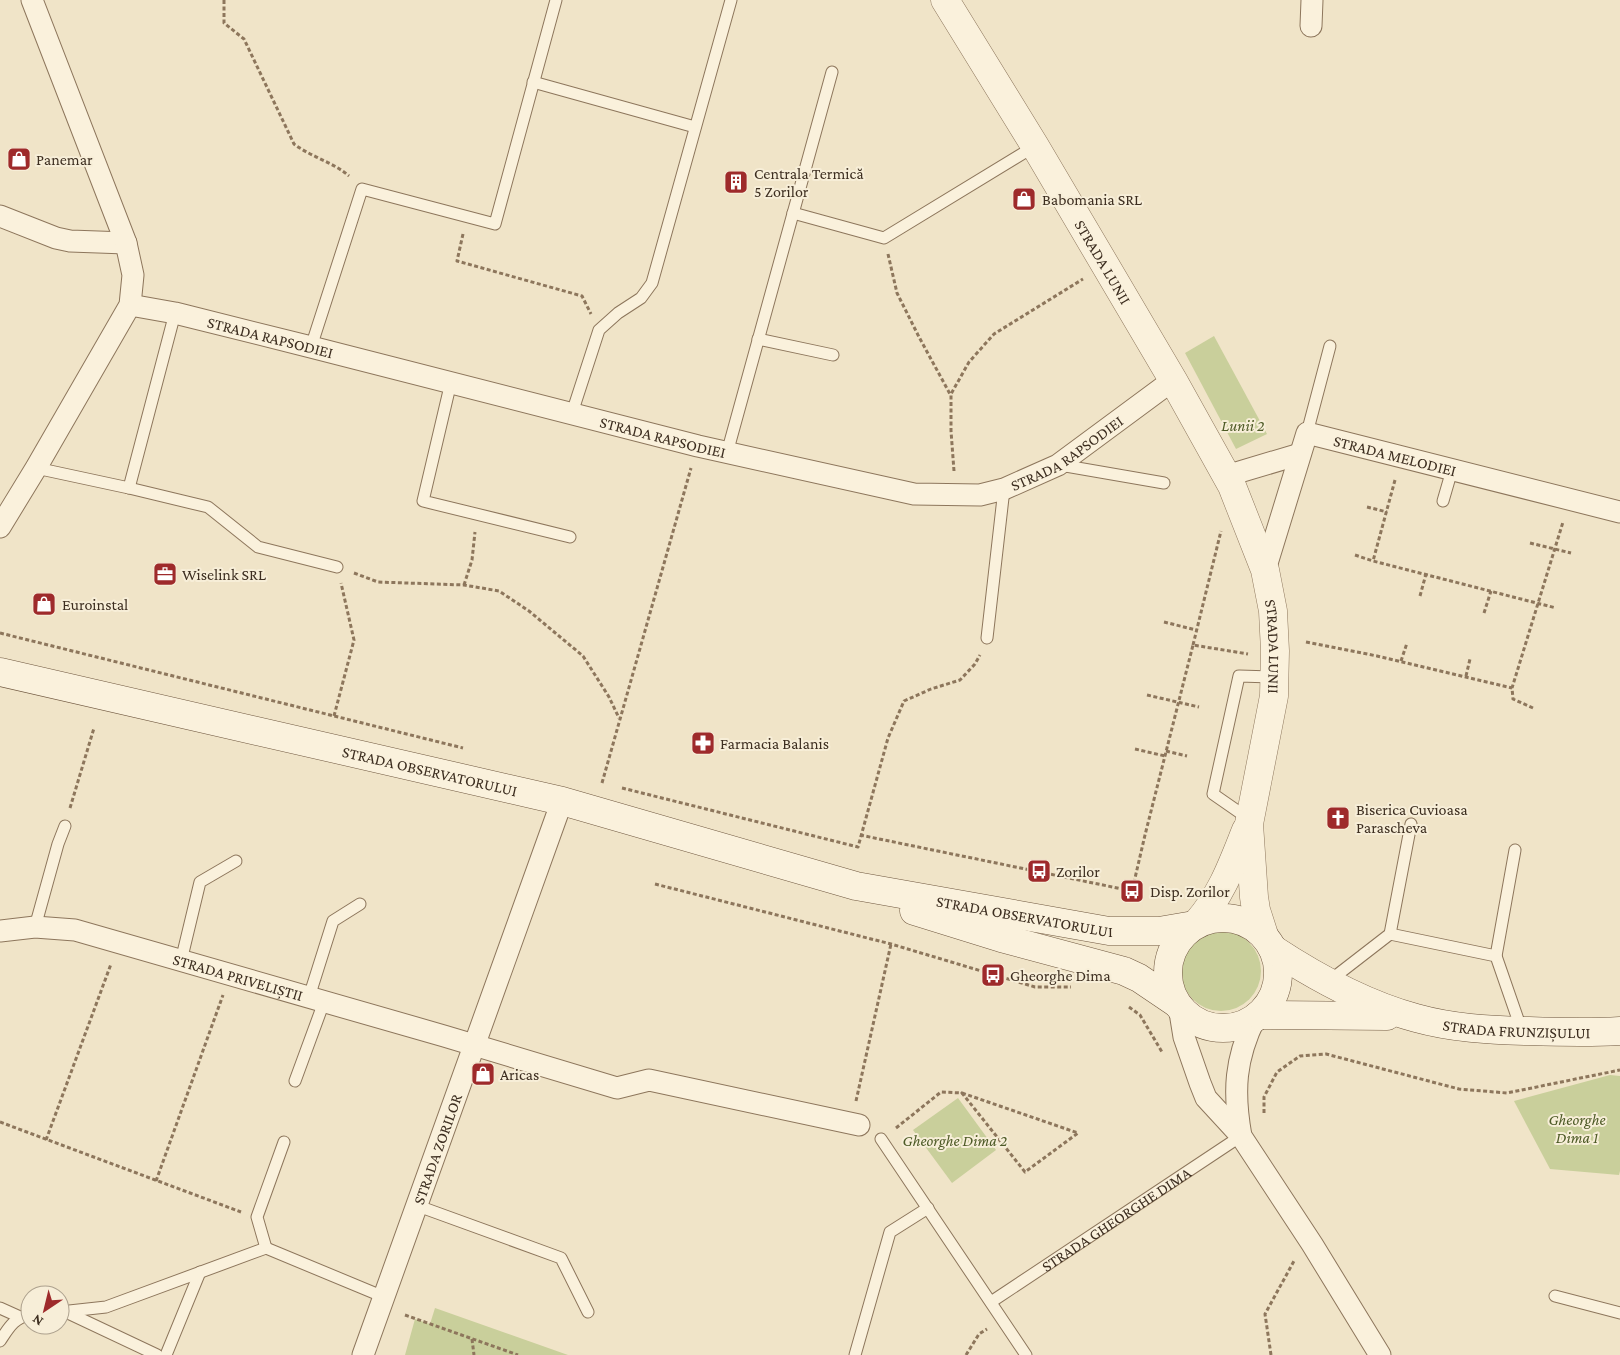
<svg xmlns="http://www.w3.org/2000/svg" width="1620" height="1355" font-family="'Crimson Pro',serif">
<rect width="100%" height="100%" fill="#f0e4c8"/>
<g fill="#c9cf9b">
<path d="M 1214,336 L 1267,434 L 1236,449 L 1185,353 Z"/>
<circle cx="1221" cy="971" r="40"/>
<path d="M 1610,1075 L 1620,1076 L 1620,1171 L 1619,1175 L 1550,1169 L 1514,1101 Z"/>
<path d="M 958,1098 L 996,1150 L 952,1183 L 913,1130 Z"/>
<path d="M 435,1308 L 568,1355 L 405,1355 L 415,1319 L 430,1324 Z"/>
</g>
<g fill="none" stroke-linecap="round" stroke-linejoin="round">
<g stroke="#8d765c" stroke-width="13">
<g id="service">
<path d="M 533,82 L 695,127"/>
<path d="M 793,213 L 884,238 L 1035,146"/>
<path d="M 758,339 L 833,355"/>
<path d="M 311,347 L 362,189 L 495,224 L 556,0"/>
<path d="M 451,382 L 423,501 L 570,537"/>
<path d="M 572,413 L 599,330 L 618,313 L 641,298 L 652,283 L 731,0"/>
<path d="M 1307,433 L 1330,346"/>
<path d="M 727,453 L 832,72"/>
<path d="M 1060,465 L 1164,483"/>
<path d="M 36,468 L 129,488 L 208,507 L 258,547 L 337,567"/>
<path d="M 129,488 L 175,313"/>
<path d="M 1443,501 L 1452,470"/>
<path d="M 987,638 L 1004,489"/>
<path d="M 1249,819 L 1213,794 L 1239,676 L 1275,677"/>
<path d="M 35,927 L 58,844 L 65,826"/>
<path d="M 1390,934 L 1496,956 L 1522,1031"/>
<path d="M 1496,956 L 1515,850"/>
<path d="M 181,961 L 200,882 L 236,861"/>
<path d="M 1328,982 L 1390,934 L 1411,824"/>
<path d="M 309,997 L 333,921 L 360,904"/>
<path d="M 295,1081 L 324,1002"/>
<path d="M 881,1139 L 1026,1355"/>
<path d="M 418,1206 L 561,1258 L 588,1312"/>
<path d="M 266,1248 L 257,1217 L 284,1142"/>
<path d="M 1555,1296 L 1620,1313"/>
<path id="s1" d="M 991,1302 L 1241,1136"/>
<path d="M 0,1308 L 20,1317"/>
<path d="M 60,1312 L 106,1307 L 266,1248 L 384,1297"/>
<path d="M 66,1312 L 157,1355"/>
<path d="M 0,1341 C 8,1329 14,1317 30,1315"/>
<path d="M 166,1355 L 200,1272"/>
<path d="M 855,1355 L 890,1232 L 928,1208"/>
</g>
</g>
<g stroke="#8d765c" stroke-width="23">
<g id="minor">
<path d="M 1311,26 L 1312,0"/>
<path d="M 0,216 L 56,238 L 70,241 L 126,243"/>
<path id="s2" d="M 130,305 L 175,313 L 311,347 L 698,446 L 914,494 L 980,495 L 1004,489 L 1058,465 L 1173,380"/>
<path d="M 1226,476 L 1300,454"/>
<path d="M 0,527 L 36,468 L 130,305 L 133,275 L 126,243 L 32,0"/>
<path id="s3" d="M 1265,570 L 1307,433 L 1620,512"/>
<path id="s4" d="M 0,931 L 35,927 L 75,930 L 444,1036 L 617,1088 L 649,1080 L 859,1125"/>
<path d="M 1179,1006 L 1184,1037 L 1200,1083 L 1206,1098 L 1241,1136 L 1312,1244 L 1380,1355"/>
<path d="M 1241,1136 C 1233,1091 1235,1059 1255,1018"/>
<path id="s5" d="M 363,1355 L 562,801"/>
</g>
</g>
<g stroke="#8d765c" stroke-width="29">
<g id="tertiary">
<path id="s6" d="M 945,0 L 1035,146 L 1173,380 L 1232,486 L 1265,570 L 1273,611 L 1275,651 L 1274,696 L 1249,824 L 1254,897 L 1256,910 L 1264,935"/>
<path d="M 1197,923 C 1222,894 1232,865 1246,830"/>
</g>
</g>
<g stroke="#6f573f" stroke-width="29">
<g id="secondary">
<path id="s7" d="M 0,672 L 562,801 L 856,886 L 1109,931 L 1159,931 L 1194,925"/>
<path d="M 914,911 L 1001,938 L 1124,971 L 1139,978 L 1176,1003"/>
<circle cx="1223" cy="973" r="55"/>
<path id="s8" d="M 1273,949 C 1317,978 1364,1004 1416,1018 C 1452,1028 1488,1030 1525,1031 C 1558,1032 1587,1033 1620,1031"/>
<path d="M 1259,1015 L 1387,1016"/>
</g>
</g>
<g stroke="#8d765c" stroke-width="3" stroke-dasharray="4 2.5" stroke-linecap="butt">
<path d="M 224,0 L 224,23 L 244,39 L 294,144 C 311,157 333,162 349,176"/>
<path d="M 463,234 L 457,261 L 582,296 L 591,314"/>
<path d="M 888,254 L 897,293 L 919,337 L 950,394"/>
<path d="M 954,471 L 951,431 L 951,394 L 969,362 L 994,334 L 1083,279"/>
<path d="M 1395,480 L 1373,561 L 1556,608"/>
<path d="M 1367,507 L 1387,512"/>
<path d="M 1530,543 L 1571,553"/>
<path d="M 1355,555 L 1373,561"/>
<path d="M 354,573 L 378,582 L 464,585 L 499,591 L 529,611 L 583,656 L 609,697 L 619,718"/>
<path d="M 464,585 L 472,560 L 475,532"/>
<path d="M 1420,596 L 1426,574"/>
<path d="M 1484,613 L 1491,591"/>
<path d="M 1164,622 L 1196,630"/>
<path d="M 0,633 L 463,748"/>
<path d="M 1306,642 L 1377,656 L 1512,688"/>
<path d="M 1193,645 L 1221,531"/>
<path d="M 1401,661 L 1407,643"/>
<path d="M 1466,676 L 1470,659"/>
<path d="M 1147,695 L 1199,707"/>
<path d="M 1533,708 L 1513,699 L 1512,688 L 1563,522"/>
<path d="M 334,716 L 354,640 L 341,583"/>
<path d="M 1135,749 L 1165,756"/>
<path d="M 1166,751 L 1187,756"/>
<path d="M 602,783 L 691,468"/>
<path d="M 622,788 L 858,847 L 888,738 L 904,701 L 931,689 L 960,680 L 975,664 L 980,655"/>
<path d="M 70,808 L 94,728"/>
<path d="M 860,835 L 1132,891 L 1145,835 L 1193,645 L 1248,654"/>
<path d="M 655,884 L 891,944 L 1035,987 L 1071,987"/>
<path d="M 1129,1007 L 1140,1015 L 1162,1052"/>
<path d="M 962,1093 L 1078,1133 L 1025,1172 Z"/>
<path d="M 856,1101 L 891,944"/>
<path d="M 1264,1113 L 1264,1097 L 1277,1072 L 1300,1056 L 1326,1054 L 1459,1089 L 1507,1093 L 1620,1070"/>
<path d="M 0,1122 L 241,1212"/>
<path d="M 896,1128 L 941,1092 L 962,1093"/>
<path d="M 46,1140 L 111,964"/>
<path d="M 156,1181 L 223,995"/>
<path d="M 405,1315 L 518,1355"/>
<path d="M 472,1339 L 474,1355"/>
<path d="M 966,1355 L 979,1334 L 987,1329"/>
<path d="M 1271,1355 L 1265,1314 L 1294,1261"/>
</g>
<use href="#service" stroke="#faf1dc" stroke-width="11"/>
<use href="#minor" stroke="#faf1dc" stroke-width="21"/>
<use href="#tertiary" stroke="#faf1dc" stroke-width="28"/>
<use href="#secondary" stroke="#faf1dc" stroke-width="28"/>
</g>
<defs>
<g id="shop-square" transform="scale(1.25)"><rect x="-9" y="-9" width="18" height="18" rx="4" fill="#9e2a2b" stroke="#f7eed8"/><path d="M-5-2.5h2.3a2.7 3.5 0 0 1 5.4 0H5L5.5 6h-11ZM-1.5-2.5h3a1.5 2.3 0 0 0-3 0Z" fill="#fff"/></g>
<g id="building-square" transform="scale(1.25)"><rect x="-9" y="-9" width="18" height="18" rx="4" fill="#9e2a2b" stroke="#f7eed8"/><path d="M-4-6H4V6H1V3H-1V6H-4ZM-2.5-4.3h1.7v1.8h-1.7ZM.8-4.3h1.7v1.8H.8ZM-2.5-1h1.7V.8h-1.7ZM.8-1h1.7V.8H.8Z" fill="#fff"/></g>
<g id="office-square" transform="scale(1.25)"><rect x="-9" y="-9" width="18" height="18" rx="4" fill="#9e2a2b" stroke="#f7eed8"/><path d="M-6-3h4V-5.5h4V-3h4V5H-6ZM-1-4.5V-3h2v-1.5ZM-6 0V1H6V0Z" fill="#fff"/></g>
<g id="pharmacy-square" transform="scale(1.25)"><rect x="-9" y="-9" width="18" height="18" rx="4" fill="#9e2a2b" stroke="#f7eed8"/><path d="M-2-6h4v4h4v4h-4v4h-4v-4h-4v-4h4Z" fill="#fff"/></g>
<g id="church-square" transform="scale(1.25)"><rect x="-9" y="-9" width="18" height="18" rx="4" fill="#9e2a2b" stroke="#f7eed8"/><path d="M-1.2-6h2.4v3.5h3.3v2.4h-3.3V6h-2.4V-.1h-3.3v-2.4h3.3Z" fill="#fff"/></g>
<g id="bus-square" transform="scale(1.25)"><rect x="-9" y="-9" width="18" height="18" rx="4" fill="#9e2a2b" stroke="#f7eed8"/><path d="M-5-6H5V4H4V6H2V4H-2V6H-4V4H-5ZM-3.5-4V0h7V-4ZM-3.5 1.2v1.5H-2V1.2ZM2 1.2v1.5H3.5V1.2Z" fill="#fff"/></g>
</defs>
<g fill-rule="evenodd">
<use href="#shop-square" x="19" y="159"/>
<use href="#building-square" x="736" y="182"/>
<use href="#shop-square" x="1024" y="199"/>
<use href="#office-square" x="165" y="574"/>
<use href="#shop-square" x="44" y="604"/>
<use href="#pharmacy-square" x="703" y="743"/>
<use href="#church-square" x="1338" y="818"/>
<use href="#bus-square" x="1039" y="871"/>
<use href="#bus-square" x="1132" y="891"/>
<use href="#bus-square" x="993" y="975"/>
<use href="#shop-square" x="483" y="1074"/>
</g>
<g text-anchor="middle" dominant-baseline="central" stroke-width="4" stroke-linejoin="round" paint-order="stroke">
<g font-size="16" fill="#3d2e20" stroke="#f7eed8" text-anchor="start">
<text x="36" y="159">Panemar</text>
<text x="754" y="173">Centrala Termică<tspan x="754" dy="18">5 Zorilor</tspan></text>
<text x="1042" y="199">Babomania SRL</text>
<text x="182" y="574">Wiselink SRL</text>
<text x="62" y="604">Euroinstal</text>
<text x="720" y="743">Farmacia Balanis</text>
<text x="1356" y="809">Biserica Cuvioasa<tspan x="1356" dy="18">Parascheva</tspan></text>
<text x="1056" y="871">Zorilor</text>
<text x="1150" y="891">Disp. Zorilor</text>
<text x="1010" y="975">Gheorghe Dima</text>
<text x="500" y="1074">Aricas</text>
</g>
<g font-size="16" fill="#3d2e20" stroke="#f7eed8">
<text stroke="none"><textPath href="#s6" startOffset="306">STRADA LUNII</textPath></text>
<text stroke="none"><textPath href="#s2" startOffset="144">STRADA RAPSODIEI</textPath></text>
<text stroke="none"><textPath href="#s2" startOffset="549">STRADA RAPSODIEI</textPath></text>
<text stroke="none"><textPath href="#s2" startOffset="970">STRADA RAPSODIEI</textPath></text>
<text stroke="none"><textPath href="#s3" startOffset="234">STRADA MELODIEI</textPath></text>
<text stroke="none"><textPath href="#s6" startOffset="732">STRADA LUNII</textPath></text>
<text stroke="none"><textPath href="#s7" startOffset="441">STRADA OBSERVATORULUI</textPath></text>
<text stroke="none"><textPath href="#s7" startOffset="1054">STRADA OBSERVATORULUI</textPath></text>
<text stroke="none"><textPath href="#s4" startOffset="245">STRADA PRIVELIȘTII</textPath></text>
<text stroke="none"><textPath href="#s8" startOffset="261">STRADA FRUNZIȘULUI</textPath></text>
<text stroke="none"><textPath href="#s5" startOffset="219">STRADA ZORILOR</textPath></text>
<text stroke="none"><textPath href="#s1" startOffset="150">STRADA GHEORGHE DIMA</textPath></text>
</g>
<g font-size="16" font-style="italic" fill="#4d5a26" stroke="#f7eed8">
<text x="1243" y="425">Lunii 2</text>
<text x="1577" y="1119">Gheorghe<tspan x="1577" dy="18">Dima 1</tspan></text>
<text x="955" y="1140">Gheorghe Dima 2</text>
</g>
</g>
<g transform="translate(45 1310) rotate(215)"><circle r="24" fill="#f7eed8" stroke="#ada18e"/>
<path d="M0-4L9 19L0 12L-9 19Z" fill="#9e2a2b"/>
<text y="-8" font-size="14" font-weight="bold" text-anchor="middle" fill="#3d2e20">N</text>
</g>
</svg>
